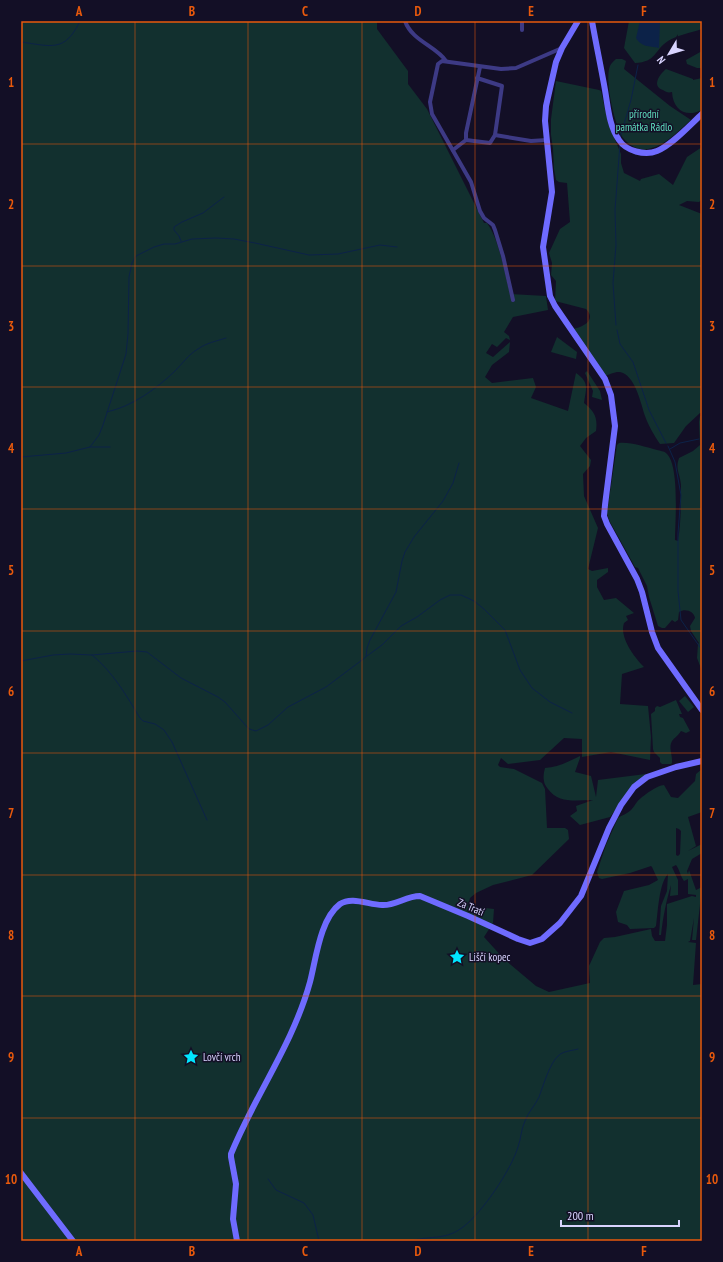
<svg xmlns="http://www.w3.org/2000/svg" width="723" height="1262" font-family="'PT Sans Narrow',sans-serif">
<rect width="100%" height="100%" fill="#130f26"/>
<g fill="#12302f" fill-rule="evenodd">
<path d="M 21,21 L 377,21 L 377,29 L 408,71 L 408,84 L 427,109 L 484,223 L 487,223 C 499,239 505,274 510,294 L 546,296 L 548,310 L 513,317 L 504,332 L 509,336 L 510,340 L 506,338 L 497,347 L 492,344 L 486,353 L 493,357 L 510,342 L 509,352 L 492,365 L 485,377 L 492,383 L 533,378 L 536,387 L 531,398 L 568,411 L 576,373 C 590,383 586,388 584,403 C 594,411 598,417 596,431 L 586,438 L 580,446 L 591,460 L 590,466 L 583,474 L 584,496 L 598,528 L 588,569 L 592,571 L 608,568 L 608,572 L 597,580 L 597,587 L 604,600 L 616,598 L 634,613 L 626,616 L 628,620 L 624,623 C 619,637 634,657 644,667 L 622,674 L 620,704 L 648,706 L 651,737 L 650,760 L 611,752 L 582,757 L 582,739 L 564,738 L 540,760 L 508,764 L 501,758 L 498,765 L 500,767 L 514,769 L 542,783 L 545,789 L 547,828 L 565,828 L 568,830 L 569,839 L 532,875 L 493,885 L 476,893 L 470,898 L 468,906 L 494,909 L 493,923 L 484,937 L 504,959 L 536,986 L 549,992 L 590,983 L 589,966 L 600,942 L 604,938 L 615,937 L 651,929 L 652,936 L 655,941 L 665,941 L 667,925 L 667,904 L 692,896 L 696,897 L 696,895 L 688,894 L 688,879 L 684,881 C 680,876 680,870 676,865 L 672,867 L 678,880 L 678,895 L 670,896 L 671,885 C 666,902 663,917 661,935 L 659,935 L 661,906 L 667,891 L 668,874 C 659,883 658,912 656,926 L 654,928 L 630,929 L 627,925 L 618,922 L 616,912 L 624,891 L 649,885 L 658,880 L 652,867 L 651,866 L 630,873 L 602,879 L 599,878 L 597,872 L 606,845 L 618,818 C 622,815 627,814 631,810 C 634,807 635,804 637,802 C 642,796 658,785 664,785 L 671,797 L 678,798 L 695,781 L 696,774 L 702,769 L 702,812 L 688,817 L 696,846 L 688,851 L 702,844 L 702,853 L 692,859 L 687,871 L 688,874 L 689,870 L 696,890 L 702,887 L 696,940 L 692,940 L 694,918 L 690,941 L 688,942 L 696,943 L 693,985 L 702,984 L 702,1241 L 21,1241 ZM 676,828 L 679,829 L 681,831 L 680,854 L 678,856 L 676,855 Z"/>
<path d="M 629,21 L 702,21 L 702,29 C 693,32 675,36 668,41 C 654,50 657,62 635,63 L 624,48 Z"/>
<path d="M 702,51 L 702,68 L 697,68 L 687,64 L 686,60 Z"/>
<path d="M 616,59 L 622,59 L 626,61 L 624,69 L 670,106 L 691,120 C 678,131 665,146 648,149 C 640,151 630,146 624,139 C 615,129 604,79 610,66 C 611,63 614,61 616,59 Z"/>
<path d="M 666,69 L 693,79 L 693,80 L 702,78 L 702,110 C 686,118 673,110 672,92 C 668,93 666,92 663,90 C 651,86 660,74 666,69 Z"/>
<path d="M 556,81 L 599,90 L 601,91 L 608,123 L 621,154 L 621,163 L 624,173 L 640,181 L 641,179 L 659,174 L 673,185 L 687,157 L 702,147 L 702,199 L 699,202 L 687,201 L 679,205 L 702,214 L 702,413 L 700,413 L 686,426 L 674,443 L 660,444 C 654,435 649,427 645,416 C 641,404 636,379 623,373 C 618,370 610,374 605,376 L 573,329 C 583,327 597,320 586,309 L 555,301 L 556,281 L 551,275 L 552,263 L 549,253 L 560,229 L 570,222 L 567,183 L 559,182 L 556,180 L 554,169 L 553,149 L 551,135 L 551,119 Z"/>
<path d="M 557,337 L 577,352 L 576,359 L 551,352 Z"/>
<path d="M 587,371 L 600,391 L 602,400 L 592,397 L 593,391 L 585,373 Z"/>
<path d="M 700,416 L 702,416 L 702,671 L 697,658 L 698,644 L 699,643 L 691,631 L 690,626 L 695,618 C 694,611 685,608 679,612 L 678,620 L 675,622 L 672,620 L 665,628 L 662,628 L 658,626 L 649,597 L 647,586 L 638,568 L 635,567 L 609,520 L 607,513 L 617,445 L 619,443 C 632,442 644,447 657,450 C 660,451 664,451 666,453 C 680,464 675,523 675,540 L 678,541 C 681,522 681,504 681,485 C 680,473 675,470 679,458 L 693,451 L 700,445 L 699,422 Z"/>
<path d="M 685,696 L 694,707 L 688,712 L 679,701 Z"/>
<path d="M 676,700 L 682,714 L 679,714 L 680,717 L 683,718 L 690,731 L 686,733 L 681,731 C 677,737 675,737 672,741 C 668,747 673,756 672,763 L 671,764 L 662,764 L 660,762 L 660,758 L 654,752 L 653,749 L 651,714 L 655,711 L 655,708 L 657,706 L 660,707 Z"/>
<path d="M 580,756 L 580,758 L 575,772 L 591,776 L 596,797 L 598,780 L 646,774 L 633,786 L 610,817 L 580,825 L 570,816 L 577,811 L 576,806 L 593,800 C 576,800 559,804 548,789 C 546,786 544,784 544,781 C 543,777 544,772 545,768 C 558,767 568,762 580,756 Z"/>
</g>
<path fill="#0c2248" d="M 640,21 L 660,21 L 659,48 C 649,46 641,47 636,38 Z"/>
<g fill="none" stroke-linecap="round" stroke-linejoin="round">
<g stroke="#0c2248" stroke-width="1">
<path d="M 21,42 C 51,46 65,53 80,21"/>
<path d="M 620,138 L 631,100 L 638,65"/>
<path d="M 181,241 L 179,236 L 174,230 L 174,227 L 182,222 L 203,213 L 224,197"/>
<path d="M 616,325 L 613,283 L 616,245 L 615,210 L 620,144"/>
<path d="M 617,330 L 620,344 L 633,362 L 649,410 L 666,443"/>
<path d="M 107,412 C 133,406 156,389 175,371 C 182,364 189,354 198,349 C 206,343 217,341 226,338"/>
<path d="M 668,446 L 675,462 L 681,495 L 678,533 L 678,591 L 681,620 L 702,650"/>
<path d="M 90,447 L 110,447"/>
<path d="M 670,449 L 680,443 L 699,439"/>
<path d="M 21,457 L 66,453 L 90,447 L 99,435 L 103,425 L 126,354 L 128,334 L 129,277 L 132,263 L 136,256 L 154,247 L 164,244 L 175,244 L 192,239 L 216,238 L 234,239 L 255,243 L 309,255 L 338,254 L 380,245 L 397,247"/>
<path d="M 92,655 C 113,672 126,695 140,718 L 143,721 L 155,724 L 164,730 L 172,742 L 207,820"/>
<path d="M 367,656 L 382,645 L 401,626 L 417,617 L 440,600 L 450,595 L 461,595 L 474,601 L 484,609 L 505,630 L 520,670 L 532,688 L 550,702 L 572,713"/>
<path d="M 21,661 L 53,655 L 70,654 L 92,655 L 137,651 L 147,652 L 181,678 L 218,697 L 225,702 L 249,729 L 256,731 L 268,725 L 288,707 L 326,687 L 366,657 L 367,648 L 370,640 L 396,592 L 402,561 L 405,552 L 414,537 L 443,501 L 453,483 L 459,463"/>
<path d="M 268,1179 L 276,1190 L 304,1203 L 313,1215 L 319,1241"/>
<path d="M 411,1241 C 430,1235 445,1241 463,1227 C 482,1213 511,1170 518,1147 C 521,1139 521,1129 525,1121 C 528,1112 535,1106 539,1097 C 543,1086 550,1063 558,1056 C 563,1051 571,1051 578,1049"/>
</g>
<g stroke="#3d3a85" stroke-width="4">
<path d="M 405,21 C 412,41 436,46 446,61"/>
<path d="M 522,21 L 522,30"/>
<path d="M 495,135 L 531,141 L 547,140"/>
<path d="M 466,140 L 466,133 L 480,67"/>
<path d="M 453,150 L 466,140 L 490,143 L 495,135 L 502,86 L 477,78"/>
<path d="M 513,300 L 503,256 L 495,230 L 493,225 L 484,218 L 480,211 L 471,182 L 432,114 L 430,102 L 438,64 L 442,61 L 501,69 L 516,68 L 562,48"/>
</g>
<g stroke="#6f6bff" stroke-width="6">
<path d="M 578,21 L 562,48 L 556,62 L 546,106 L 545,121 L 552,192 L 543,247 L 550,296 L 555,306 L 605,379 L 611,395 L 615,426 L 605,505 L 604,516 L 607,524 L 637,579 L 642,592 L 652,632 L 658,648 L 702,710"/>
<path d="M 592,21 C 596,44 601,67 605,90 C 608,107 609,126 619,140 C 626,151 645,156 657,151 C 672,145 690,125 702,114"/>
<path d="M 21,1173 L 73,1241"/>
<path d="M 237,1241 L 233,1219 L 236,1184 L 231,1157 L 231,1154 C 255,1095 293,1044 310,982 C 316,959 320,919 340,904 C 352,896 369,905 382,905 C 395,906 406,896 420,896 L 468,916 L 518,939 L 530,943 L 542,939 L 560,923 L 581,896 L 609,828 L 621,805 L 634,787 L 647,777 L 676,767 L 702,761"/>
</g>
</g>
<path fill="none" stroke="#e8590c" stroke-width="1" stroke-opacity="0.55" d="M 135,21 L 135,1241M 248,21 L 248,1241M 362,21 L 362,1241M 475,21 L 475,1241M 588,21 L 588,1241M 21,144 L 702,144M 21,266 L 702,266M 21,387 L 702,387M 21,509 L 702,509M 21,631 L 702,631M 21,753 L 702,753M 21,875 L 702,875M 21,996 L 702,996M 21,1118 L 702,1118"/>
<defs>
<g id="sight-bare" transform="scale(1.2)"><path d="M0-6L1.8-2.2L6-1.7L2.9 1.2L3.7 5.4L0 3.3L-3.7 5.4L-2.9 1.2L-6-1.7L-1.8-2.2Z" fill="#00e5ff" stroke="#130f26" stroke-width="2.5" paint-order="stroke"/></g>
</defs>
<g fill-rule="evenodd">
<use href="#sight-bare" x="457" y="957"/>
<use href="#sight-bare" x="191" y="1057"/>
</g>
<g text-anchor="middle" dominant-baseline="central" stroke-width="3" stroke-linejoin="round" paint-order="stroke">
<g font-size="11" fill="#5fe0c0" stroke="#130f26">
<text x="644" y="114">přírodní<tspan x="644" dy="13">památka Rádlo</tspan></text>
</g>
<g font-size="11" fill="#d9d4ff" stroke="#130f26">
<text transform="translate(471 907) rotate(23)">Za Tratí</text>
</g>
<g font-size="11" fill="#d9d4ff" stroke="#130f26" text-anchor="start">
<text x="469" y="957">Liščí kopec</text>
<text x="203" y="1057">Lovčí vrch</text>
</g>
</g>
<rect width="723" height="1262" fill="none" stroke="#130f26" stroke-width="44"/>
<g transform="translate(669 54) rotate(232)" stroke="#130f26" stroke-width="3" paint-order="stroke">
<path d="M0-3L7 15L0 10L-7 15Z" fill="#d9d4ff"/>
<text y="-6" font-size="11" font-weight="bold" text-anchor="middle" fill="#d9d4ff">N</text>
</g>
<path d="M561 1220v6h118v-6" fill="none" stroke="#d9d4ff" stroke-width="2"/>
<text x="567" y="1220" font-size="12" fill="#d9d4ff" stroke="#130f26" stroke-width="3" paint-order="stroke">200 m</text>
<rect x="22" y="22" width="679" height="1218" fill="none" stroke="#e8590c" stroke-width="1.5"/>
<g font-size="13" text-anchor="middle" font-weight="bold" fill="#e8590c">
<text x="79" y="16">A</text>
<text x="192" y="16">B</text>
<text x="305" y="16">C</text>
<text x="418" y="16">D</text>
<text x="531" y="16">E</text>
<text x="644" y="16">F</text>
<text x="11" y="87">1</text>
<text x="712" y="87">1</text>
<text x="11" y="209">2</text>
<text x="712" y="209">2</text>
<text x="11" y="331">3</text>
<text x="712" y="331">3</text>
<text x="11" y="453">4</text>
<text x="712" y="453">4</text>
<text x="11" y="575">5</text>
<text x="712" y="575">5</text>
<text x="11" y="696">6</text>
<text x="712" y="696">6</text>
<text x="11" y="818">7</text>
<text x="712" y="818">7</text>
<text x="11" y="940">8</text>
<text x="712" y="940">8</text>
<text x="11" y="1062">9</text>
<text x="712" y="1062">9</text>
<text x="11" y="1184">10</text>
<text x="712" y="1184">10</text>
<text x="79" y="1256">A</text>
<text x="192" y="1256">B</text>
<text x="305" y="1256">C</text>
<text x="418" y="1256">D</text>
<text x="531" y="1256">E</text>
<text x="644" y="1256">F</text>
</g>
</svg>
